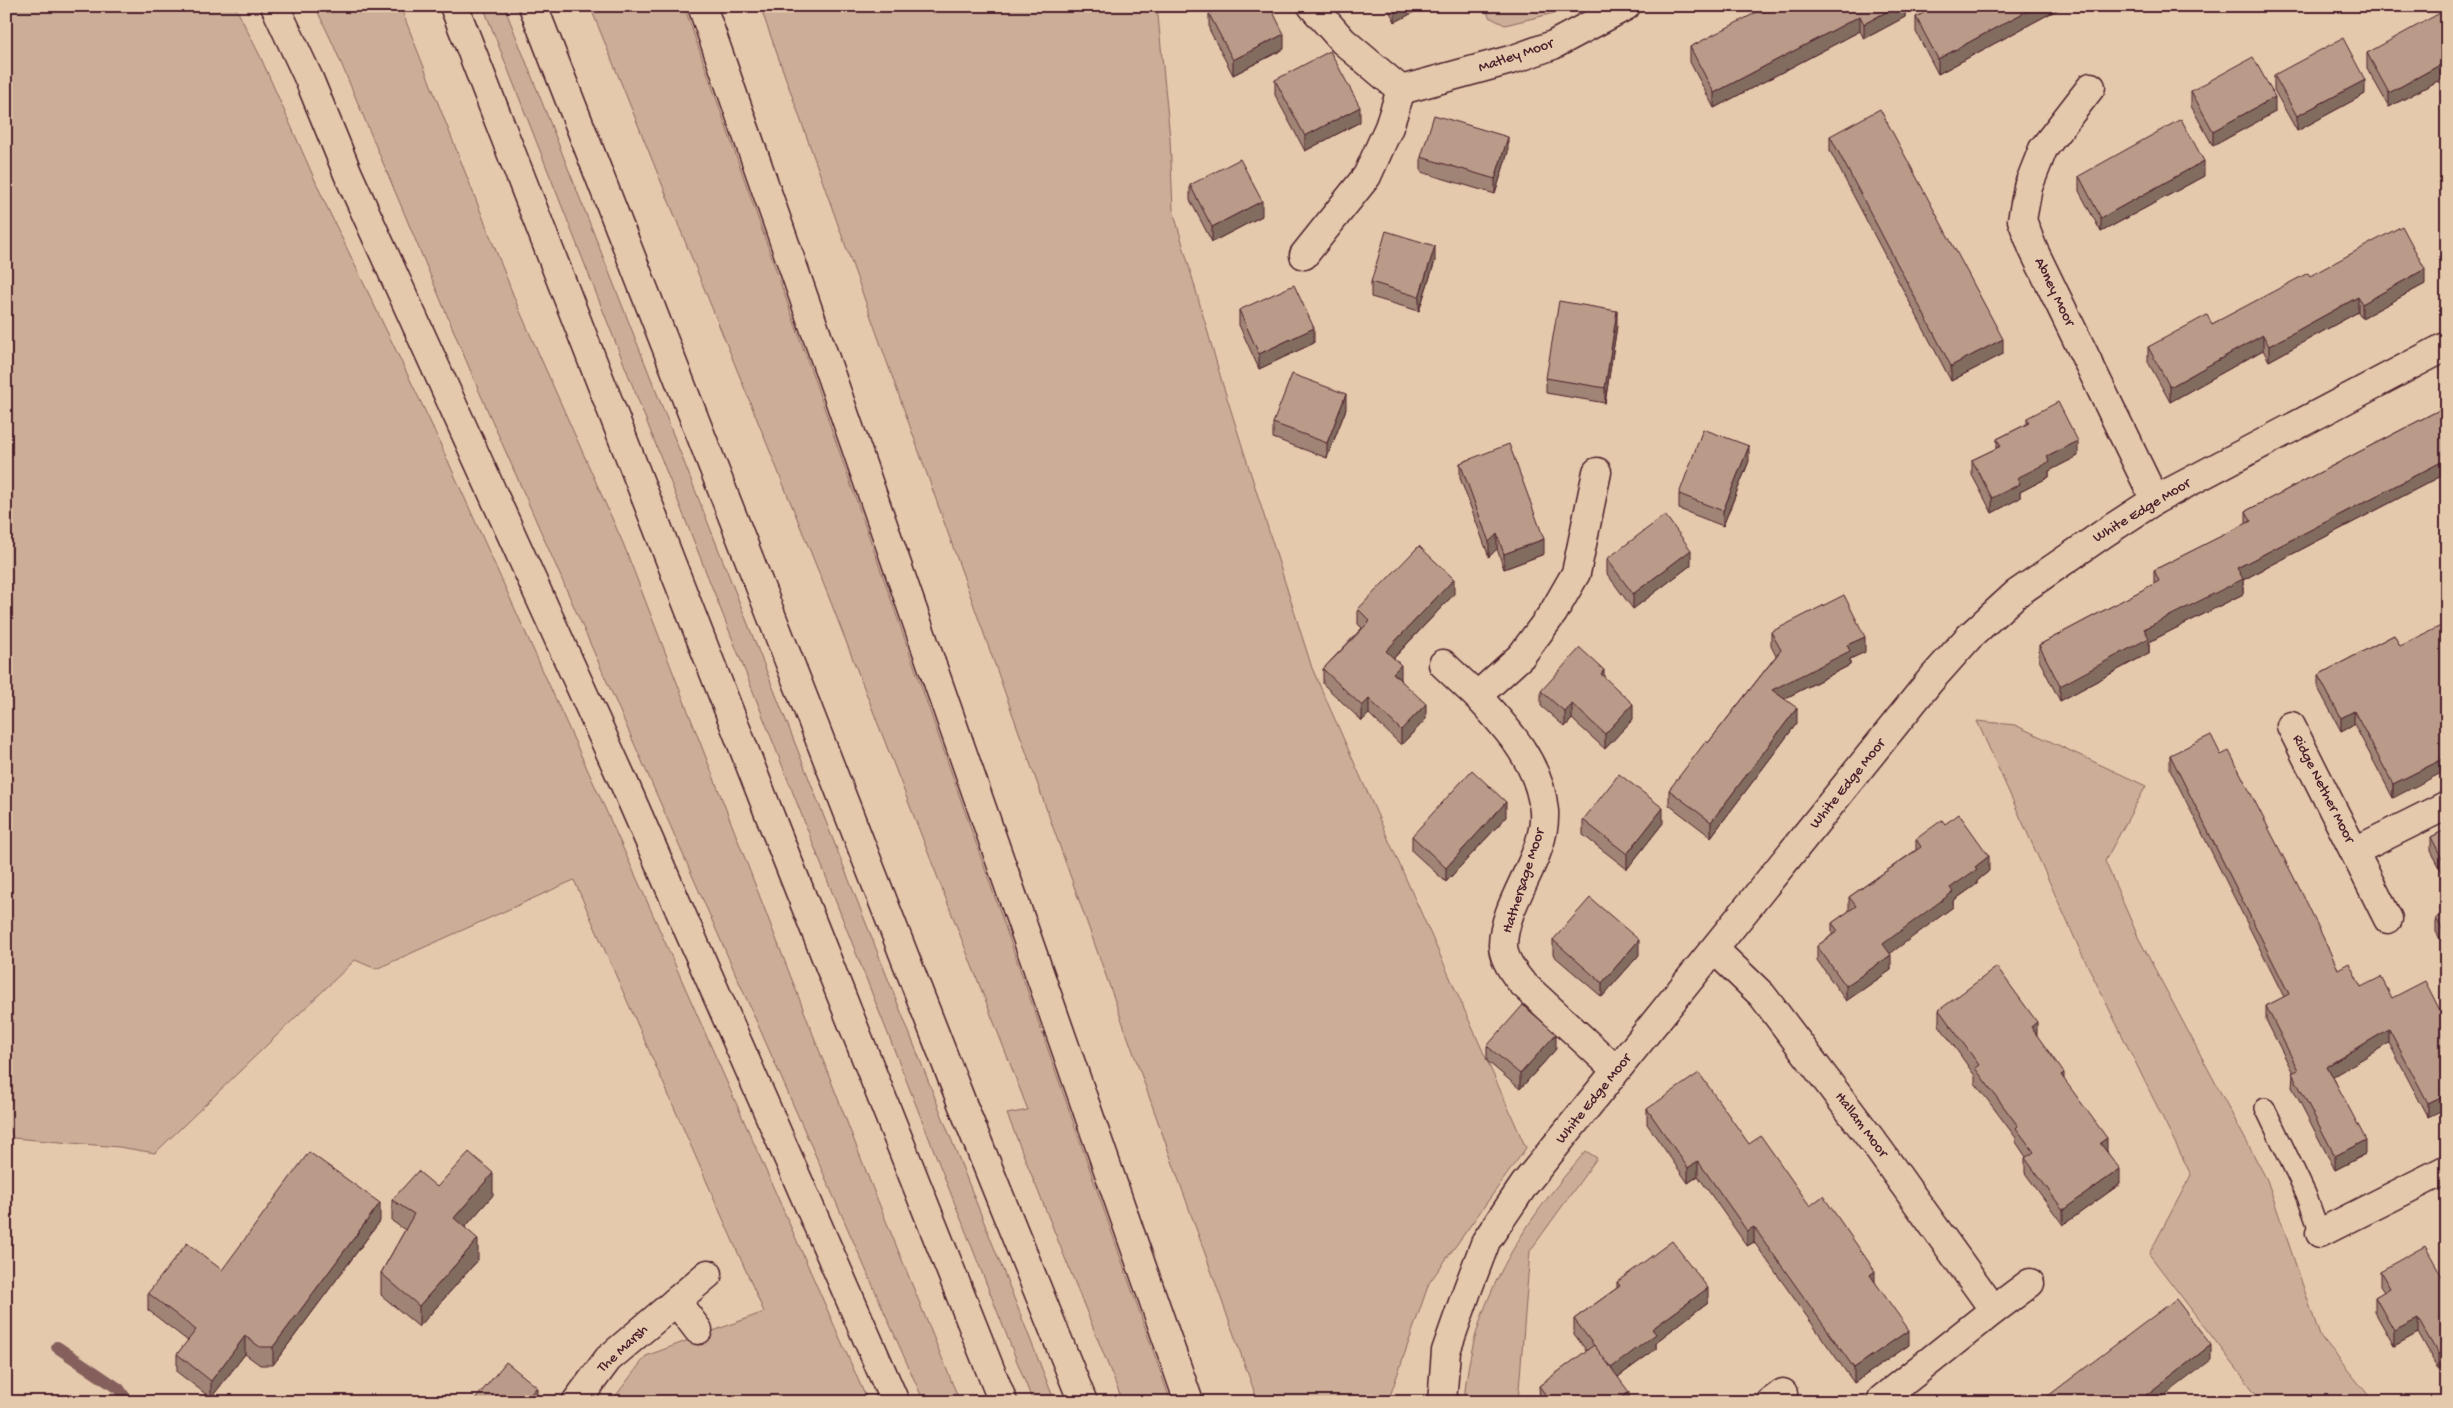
<svg xmlns="http://www.w3.org/2000/svg" width="2453" height="1408" font-family="'Gochi Hand',sans-serif">
<rect width="100%" height="100%" fill="#e5c9ac"/>
<filter id="ink" filterUnits="userSpaceOnUse"><feTurbulence type="fractalNoise" baseFrequency=".02" numOctaves="2"/><feDisplacementMap in="SourceGraphic" scale="10" xChannelSelector="R" yChannelSelector="G"/><feConvolveMatrix kernelMatrix="1 2 1 2 8 2 1 2 1" color-interpolation-filters="sRGB"/></filter>
<g filter="url(#ink)">
<g fill="#ccad97" stroke="#8b6661">
<path d="M 6,6 L 235,6 L 260,56 L 326,205 L 429,419 L 646,899 L 868,1402 L 611,1402 L 646,1356 L 764,1312 L 574,880 L 376,969 L 355,960 L 155,1153 L 119,1147 L 13,1138 L 6,1119 Z"/>
<path d="M 315,6 L 400,6 L 518,307 L 623,543 L 869,1179 L 960,1402 L 924,1402 L 479,391 L 333,44 Z"/>
<path d="M 483,6 L 504,6 L 1055,1402 L 1033,1402 Z"/>
<path d="M 590,6 L 684,6 L 1171,1402 L 1123,1402 L 1007,1114 L 1028,1110 L 828,595 Z"/>
<path d="M 760,6 L 1157,6 L 1170,138 L 1173,210 L 1222,382 L 1312,668 L 1526,1148 L 1429,1283 L 1388,1402 L 1258,1402 Z"/>
<path d="M 1485,6 L 1583,6 L 1505,25 L 1489,17 Z"/>
<path d="M 1977,721 L 2015,725 L 2146,786 L 2105,861 L 2139,939 L 2267,1180 L 2320,1336 L 2374,1402 L 2262,1402 L 2149,1254 L 2191,1175 L 2080,950 Z"/>
<path d="M 1586,1151 L 1597,1158 L 1530,1251 L 1518,1402 L 1464,1402 C 1471,1302 1522,1224 1586,1151 Z"/>
</g>
<g fill="none" stroke-linecap="round" stroke-linejoin="round">
<path stroke="#845e5b" stroke-width="12" d="M 57,1347 L 119,1389 L 128,1402"/>
<g stroke="#4a1f2b" stroke-width="22">
<path id="lane" d="M 2265,1108 L 2306,1194 L 2320,1233"/>
</g>
<g stroke="#4a1f2b" stroke-width="31">
<g id="street">
<path d="M 1312,6 L 1343,41 L 1401,90"/>
<path d="M 2091,87 L 2043,149 L 2028,187 L 2022,220 L 2033,249 L 2155,500"/>
<path d="M 1401,90 L 1514,59 L 1553,45 L 1626,6"/>
<path d="M 1304,255 L 1367,176 L 1389,127 L 1401,90"/>
<path d="M 1597,472 L 1576,573 L 1553,613 L 1521,656 L 1477,696 C 1508,729 1540,764 1544,811 C 1547,857 1504,900 1503,945 C 1503,958 1513,972 1521,982 L 1616,1070"/>
<path d="M 1443,664 L 1477,696"/>
<path d="M 2291,726 L 2388,919"/>
<path d="M 2355,851 L 2447,805"/>
<path d="M 1715,950 L 1762,995 L 1877,1147 L 1994,1310 L 1882,1399"/>
<path d="M 2320,1233 L 2447,1169"/>
<path d="M 676,1301 L 698,1330"/>
<path d="M 1994,1310 L 2030,1283"/>
<path d="M 576,1402 L 608,1359 L 708,1274"/>
<path d="M 1442,1402 L 1446,1351 L 1467,1291 L 1486,1241 L 1524,1185 L 1929,682 L 1969,637 L 2016,594 L 2106,532 L 2155,500 L 2447,346"/>
<path d="M 1771,1402 L 1783,1393"/>
</g>
</g>
<g stroke="#4a1f2b" stroke-width="31">
<g id="highway">
<path d="M 275,6 L 309,79 L 348,174 L 624,783 L 895,1402"/>
<path d="M 454,6 L 777,834 L 1003,1402"/>
<path d="M 533,6 L 963,1106 L 1083,1402"/>
<path d="M 702,6 L 1189,1402"/>
</g>
</g>
<use href="#lane" stroke="#e5c9ac" stroke-width="19"/>
<use href="#street" stroke="#e5c9ac" stroke-width="28"/>
<use href="#highway" stroke="#e5c9ac" stroke-width="28"/>
</g>
<g fill="#a08475" stroke="#4a1f2b">
<path d="M 1387,6 L 1426,6 L 1395,22 Z"/>
<path d="M 1905,6 L 1905,17 L 1864,39 L 1860,31 L 1714,108 L 1690,62 L 1690,47 L 1760,13 Z"/>
<path d="M 1937,6 L 2064,6 L 1938,74 L 1916,32 L 1916,17 Z"/>
<path d="M 1209,14 L 1284,49 L 1233,75 L 1209,29 Z"/>
<path d="M 2447,26 L 2447,76 L 2389,107 L 2367,68 L 2367,53 Z"/>
<path d="M 2274,75 L 2365,94 L 2297,131 L 2274,90 Z"/>
<path d="M 1275,80 L 1360,122 L 1305,151 L 1275,95 Z"/>
<path d="M 2191,91 L 2275,112 L 2213,146 L 2191,106 Z"/>
<path d="M 1830,136 L 2003,354 L 1951,381 L 1830,151 Z"/>
<path d="M 2446,146 L 2447,146 L 2447,163 L 2446,161 Z"/>
<path d="M 1508,152 L 1495,194 L 1421,172 L 1421,157 Z"/>
<path d="M 2079,176 L 2204,176 L 2101,232 L 2079,191 Z"/>
<path d="M 1190,185 L 1262,216 L 1212,242 L 1190,200 Z"/>
<path d="M 1435,261 L 1419,311 L 1371,297 L 1371,282 Z"/>
<path d="M 2310,276 L 2425,284 L 2362,318 L 2358,312 L 2269,361 L 2263,350 L 2170,402 L 2148,362 L 2148,347 L 2212,324 Z"/>
<path d="M 1239,310 L 1314,343 L 1259,369 L 1239,325 Z"/>
<path d="M 1617,326 L 1605,403 L 1546,393 L 1546,378 Z"/>
<path d="M 2447,406 L 2447,473 L 2243,580 L 2243,594 L 2149,642 L 2149,653 L 2060,701 L 2039,660 L 2039,645 L 2154,584 L 2154,570 L 2246,524 L 2246,511 Z"/>
<path d="M 1346,409 L 1327,458 L 1273,438 L 1273,423 Z"/>
<path d="M 2027,418 L 2078,456 L 2049,471 L 2049,477 L 2020,492 L 2020,498 L 1992,513 L 1972,475 L 1972,460 L 1997,448 L 1997,439 L 2027,424 Z"/>
<path d="M 1749,461 L 1723,526 L 1679,509 L 1679,494 Z"/>
<path d="M 1460,463 L 1544,554 L 1504,569 L 1497,549 L 1489,557 L 1460,478 Z"/>
<path d="M 1607,559 L 1691,565 L 1633,609 L 1607,574 Z"/>
<path d="M 1454,594 L 1394,658 L 1401,680 L 1426,719 L 1401,745 L 1369,714 L 1362,721 L 1323,684 L 1323,669 L 1362,628 L 1358,624 L 1358,609 Z"/>
<path d="M 1771,632 L 1865,652 L 1850,659 L 1850,665 L 1784,699 L 1797,723 L 1711,837 L 1669,805 L 1669,790 L 1708,743 L 1776,656 L 1771,646 Z"/>
<path d="M 2394,635 L 2393,798 L 2354,724 L 2341,731 L 2318,688 L 2318,675 Z"/>
<path d="M 1604,677 L 1633,719 L 1605,749 L 1572,719 L 1565,727 L 1541,706 L 1541,691 Z"/>
<path d="M 2170,755 L 2221,755 L 2338,969 L 2361,987 L 2392,998 L 2447,1024 L 2428,1117 L 2389,1043 L 2333,1076 L 2366,1154 L 2335,1170 L 2292,1087 L 2293,1073 L 2266,1020 L 2266,1006 L 2284,997 L 2170,769 Z"/>
<path d="M 1506,817 L 1446,882 L 1412,851 L 1412,836 Z"/>
<path d="M 1583,820 L 1663,823 L 1627,869 L 1583,835 Z"/>
<path d="M 1945,824 L 1989,871 L 1977,881 L 1977,884 L 1953,901 L 1953,907 L 1890,953 L 1891,970 L 1846,1001 L 1817,960 L 1817,946 L 1832,935 L 1832,923 L 1849,911 L 1849,897 L 1916,850 L 1916,839 Z"/>
<path d="M 2447,829 L 2447,881 L 2431,851 L 2431,837 Z"/>
<path d="M 2447,913 L 2447,951 L 2436,932 L 2436,918 Z"/>
<path d="M 1553,940 L 1639,955 L 1602,997 L 1553,955 Z"/>
<path d="M 1939,1010 L 2037,1036 L 2107,1151 L 2120,1184 L 2063,1225 L 2025,1173 L 2025,1158 L 2026,1157 L 2016,1142 L 2016,1138 L 1975,1083 L 1975,1076 L 1939,1025 Z"/>
<path d="M 1487,1046 L 1556,1049 L 1520,1089 L 1487,1061 Z"/>
<path d="M 1647,1109 L 1749,1144 L 1810,1206 L 1875,1282 L 1909,1345 L 1854,1383 L 1754,1242 L 1747,1246 L 1698,1176 L 1688,1183 L 1647,1124 Z"/>
<path d="M 437,1187 L 493,1195 L 465,1227 L 478,1260 L 419,1327 L 381,1295 L 381,1273 L 405,1230 L 392,1221 L 392,1200 Z"/>
<path d="M 380,1221 L 273,1365 L 260,1365 L 245,1354 L 211,1398 L 177,1372 L 177,1354 L 188,1341 L 148,1310 L 148,1293 Z"/>
<path d="M 2380,1271 L 2442,1276 L 2447,1273 L 2447,1365 L 2438,1369 L 2418,1333 L 2394,1346 L 2375,1312 L 2375,1297 L 2384,1292 L 2380,1286 Z"/>
<path d="M 1617,1282 L 1708,1302 L 1656,1342 L 1656,1349 L 1618,1377 L 1629,1402 L 1540,1402 L 1539,1386 L 1587,1351 L 1574,1334 L 1574,1319 L 1617,1288 Z"/>
</g>
<g fill="#826c5f" stroke="#4a1f2b">
<path d="M 1397,6 L 1426,6 L 1395,22 L 1395,7 Z"/>
<path d="M 1897,6 L 1905,6 L 1905,17 L 1864,39 L 1864,24 Z"/>
<path d="M 2036,6 L 2064,6 L 1938,74 L 1938,59 Z"/>
<path d="M 1860,16 L 1860,31 L 1714,108 L 1714,93 Z"/>
<path d="M 1284,34 L 1284,49 L 1233,75 L 1233,60 Z"/>
<path d="M 2447,61 L 2447,76 L 2389,107 L 2389,93 Z"/>
<path d="M 2365,80 L 2365,94 L 2297,131 L 2297,116 Z"/>
<path d="M 2275,97 L 2275,112 L 2213,146 L 2213,131 Z"/>
<path d="M 1360,107 L 1360,122 L 1305,151 L 1305,136 Z"/>
<path d="M 1508,137 L 1508,152 L 1495,194 L 1495,179 Z"/>
<path d="M 2204,161 L 2204,176 L 2101,232 L 2101,218 Z"/>
<path d="M 1262,201 L 1262,216 L 1212,242 L 1212,227 Z"/>
<path d="M 1435,246 L 1435,261 L 1419,311 L 1419,297 Z"/>
<path d="M 2425,269 L 2425,284 L 2362,318 L 2362,304 Z"/>
<path d="M 2358,297 L 2358,312 L 2269,361 L 2269,346 Z"/>
<path d="M 1617,311 L 1617,326 L 1605,403 L 1605,388 Z"/>
<path d="M 1314,328 L 1314,343 L 1259,369 L 1259,354 Z"/>
<path d="M 2263,335 L 2263,350 L 2170,402 L 2170,387 Z"/>
<path d="M 2003,339 L 2003,354 L 1951,381 L 1951,366 Z"/>
<path d="M 1346,394 L 1346,409 L 1327,458 L 1327,443 Z"/>
<path d="M 2078,441 L 2078,456 L 2049,471 L 2049,477 L 2020,492 L 2020,498 L 1992,513 L 1992,498 L 2017,478 L 2047,457 Z"/>
<path d="M 1749,446 L 1749,461 L 1723,526 L 1723,511 Z"/>
<path d="M 2447,459 L 2447,473 L 2243,580 L 2243,594 L 2149,642 L 2149,653 L 2060,701 L 2060,686 L 2237,568 Z"/>
<path d="M 1497,534 L 1497,549 L 1489,557 L 1489,542 Z"/>
<path d="M 1544,539 L 1544,554 L 1504,569 L 1504,554 Z"/>
<path d="M 1691,550 L 1691,565 L 1633,609 L 1633,594 Z"/>
<path d="M 1454,579 L 1454,594 L 1386,666 L 1386,651 Z"/>
<path d="M 1865,637 L 1865,652 L 1850,659 L 1850,665 L 1772,705 L 1772,690 L 1847,645 Z"/>
<path d="M 1401,665 L 1401,680 L 1393,673 Z"/>
<path d="M 1604,670 L 1604,685 L 1601,674 Z"/>
<path d="M 1369,699 L 1369,714 L 1362,721 L 1362,706 Z"/>
<path d="M 1426,704 L 1426,719 L 1401,745 L 1401,730 Z"/>
<path d="M 1572,704 L 1572,719 L 1565,727 L 1565,712 Z"/>
<path d="M 1633,704 L 1633,719 L 1605,749 L 1605,734 Z"/>
<path d="M 1797,708 L 1797,723 L 1711,837 L 1711,822 Z"/>
<path d="M 2354,711 L 2354,724 L 2341,731 L 2341,718 Z"/>
<path d="M 2447,757 L 2447,770 L 2393,798 L 2393,784 Z"/>
<path d="M 1506,802 L 1506,817 L 1446,882 L 1446,868 Z"/>
<path d="M 1663,808 L 1663,823 L 1627,869 L 1627,854 Z"/>
<path d="M 1989,856 L 1989,871 L 1977,881 L 1977,884 L 1953,901 L 1953,907 L 1883,959 L 1883,944 L 1975,867 Z"/>
<path d="M 1639,940 L 1639,955 L 1602,997 L 1602,983 Z"/>
<path d="M 1891,955 L 1891,970 L 1846,1001 L 1846,986 Z"/>
<path d="M 2037,1022 L 2037,1037 L 2031,1027 Z"/>
<path d="M 2389,1029 L 2389,1043 L 2327,1080 L 2327,1066 Z"/>
<path d="M 1556,1034 L 1556,1049 L 1520,1089 L 1520,1074 Z"/>
<path d="M 2064,1073 L 2064,1088 L 2061,1075 Z"/>
<path d="M 2447,1094 L 2447,1108 L 2428,1117 L 2428,1103 Z"/>
<path d="M 2107,1138 L 2107,1153 L 2100,1143 Z"/>
<path d="M 2366,1140 L 2366,1154 L 2335,1170 L 2335,1156 Z"/>
<path d="M 1698,1161 L 1698,1176 L 1688,1183 L 1688,1168 Z"/>
<path d="M 2120,1169 L 2120,1184 L 2063,1225 L 2063,1210 Z"/>
<path d="M 493,1173 L 493,1195 L 454,1240 L 454,1218 Z"/>
<path d="M 380,1203 L 380,1221 L 273,1365 L 273,1347 Z"/>
<path d="M 1754,1227 L 1754,1242 L 1747,1246 L 1747,1231 Z"/>
<path d="M 478,1239 L 478,1260 L 419,1327 L 419,1306 Z"/>
<path d="M 1875,1271 L 1875,1286 L 1870,1275 Z"/>
<path d="M 1708,1288 L 1708,1302 L 1656,1342 L 1656,1349 L 1611,1382 L 1611,1368 L 1652,1329 Z"/>
<path d="M 2418,1319 L 2418,1333 L 2394,1346 L 2394,1331 Z"/>
<path d="M 1909,1330 L 1909,1345 L 1854,1383 L 1854,1368 Z"/>
<path d="M 245,1336 L 245,1354 L 211,1398 L 211,1381 Z"/>
<path d="M 2211,1345 L 2211,1360 L 2156,1402 L 2137,1402 Z"/>
<path d="M 2447,1350 L 2447,1365 L 2438,1369 L 2438,1354 Z"/>
<path d="M 537,1387 L 537,1402 L 524,1402 Z"/>
<path d="M 1629,1392 L 1629,1402 L 1616,1402 Z"/>
</g>
<g fill="#ba9a88" stroke="#4a1f2b">
<path d="M 1224,6 L 1270,6 L 1284,34 L 1233,60 L 1209,14 Z"/>
<path d="M 1774,6 L 1897,6 L 1864,24 L 1860,16 L 1714,93 L 1690,47 L 1759,11 L 1760,13 Z"/>
<path d="M 1937,6 L 2036,6 L 1938,59 L 1916,17 Z"/>
<path d="M 2440,13 L 2447,26 L 2447,61 L 2389,93 L 2367,53 Z"/>
<path d="M 2343,38 L 2365,80 L 2297,116 L 2274,75 Z"/>
<path d="M 1330,51 L 1360,107 L 1305,136 L 1275,80 Z"/>
<path d="M 2253,57 L 2275,97 L 2213,131 L 2191,91 Z"/>
<path d="M 1880,109 L 2003,339 L 1951,366 L 1830,136 Z"/>
<path d="M 1434,115 L 1508,137 L 1495,179 L 1421,157 Z"/>
<path d="M 2181,119 L 2204,161 L 2101,218 L 2079,176 Z"/>
<path d="M 1240,159 L 1262,201 L 1212,227 L 1190,185 Z"/>
<path d="M 2402,226 L 2425,269 L 2362,304 L 2358,297 L 2269,346 L 2263,335 L 2170,387 L 2148,347 L 2207,315 L 2212,324 L 2308,273 L 2310,276 Z"/>
<path d="M 1386,231 L 1435,246 L 1419,297 L 1371,282 Z"/>
<path d="M 1294,285 L 1314,328 L 1259,354 L 1239,310 Z"/>
<path d="M 1559,301 L 1617,311 L 1605,388 L 1546,378 Z"/>
<path d="M 1292,374 L 1346,394 L 1327,443 L 1273,423 Z"/>
<path d="M 2058,402 L 2078,441 L 2047,457 L 2049,462 L 2017,478 L 2020,484 L 1992,498 L 1972,460 L 2001,446 L 1997,439 L 2029,423 L 2027,418 Z"/>
<path d="M 2447,406 L 2447,459 L 2237,568 L 2243,579 L 2144,629 L 2149,638 L 2060,686 L 2039,645 L 2159,581 L 2154,570 L 2251,521 L 2246,511 Z"/>
<path d="M 1703,429 L 1749,446 L 1723,511 L 1679,494 Z"/>
<path d="M 1509,444 L 1544,539 L 1504,554 L 1497,534 L 1489,542 L 1460,463 Z"/>
<path d="M 1665,515 L 1691,550 L 1633,594 L 1607,559 Z"/>
<path d="M 1419,546 L 1454,579 L 1386,651 L 1401,665 L 1393,673 L 1426,704 L 1401,730 L 1369,699 L 1362,706 L 1323,669 L 1370,621 L 1358,609 Z"/>
<path d="M 1844,595 L 1865,637 L 1847,645 L 1850,651 L 1772,690 L 1797,708 L 1711,822 L 1669,790 L 1706,741 L 1708,743 L 1781,650 L 1771,632 Z"/>
<path d="M 2447,623 L 2447,757 L 2393,784 L 2354,711 L 2341,718 L 2318,675 L 2394,635 L 2400,646 Z"/>
<path d="M 1580,648 L 1604,670 L 1601,674 L 1633,704 L 1605,734 L 1572,704 L 1565,712 L 1541,691 Z"/>
<path d="M 2211,735 L 2221,755 L 2229,751 L 2308,905 L 2338,969 L 2349,963 L 2361,987 L 2381,977 L 2392,998 L 2425,981 L 2447,1024 L 2447,1094 L 2428,1103 L 2389,1029 L 2327,1066 L 2366,1140 L 2335,1156 L 2292,1073 L 2298,1070 L 2266,1006 L 2289,994 L 2170,755 Z"/>
<path d="M 1472,770 L 1506,802 L 1446,868 L 1412,836 Z"/>
<path d="M 1619,774 L 1663,808 L 1627,854 L 1583,820 Z"/>
<path d="M 1959,814 L 1989,856 L 1975,867 L 1977,869 L 1950,888 L 1953,892 L 1883,944 L 1891,955 L 1846,986 L 1817,946 L 1838,931 L 1832,923 L 1856,906 L 1849,897 L 1921,847 L 1916,839 L 1942,820 L 1945,824 Z"/>
<path d="M 2447,829 L 2447,868 L 2431,837 Z"/>
<path d="M 1590,898 L 1639,940 L 1602,983 L 1553,940 Z"/>
<path d="M 2447,913 L 2447,938 L 2436,918 Z"/>
<path d="M 1997,967 L 2037,1022 L 2031,1027 L 2064,1073 L 2061,1075 L 2107,1138 L 2100,1143 L 2120,1169 L 2063,1210 L 2025,1158 L 2034,1152 L 2016,1128 L 2018,1126 L 1975,1068 L 1979,1065 L 1939,1010 Z"/>
<path d="M 1523,1005 L 1556,1034 L 1520,1074 L 1487,1046 Z"/>
<path d="M 1699,1073 L 1749,1144 L 1761,1136 L 1810,1206 L 1823,1196 L 1875,1271 L 1870,1275 L 1909,1330 L 1854,1368 L 1754,1227 L 1747,1231 L 1698,1161 L 1688,1168 L 1647,1109 Z"/>
<path d="M 309,1152 L 380,1203 L 273,1347 L 260,1347 L 245,1336 L 211,1381 L 177,1354 L 196,1330 L 148,1293 L 187,1243 L 222,1270 Z"/>
<path d="M 469,1152 L 493,1173 L 454,1218 L 478,1239 L 419,1306 L 381,1273 L 414,1214 L 392,1200 L 418,1171 L 437,1187 Z"/>
<path d="M 1672,1241 L 1708,1288 L 1652,1329 L 1656,1334 L 1611,1368 L 1574,1319 L 1620,1286 L 1617,1282 Z"/>
<path d="M 2425,1246 L 2442,1276 L 2447,1273 L 2447,1350 L 2438,1354 L 2418,1319 L 2394,1331 L 2375,1297 L 2390,1288 L 2380,1271 Z"/>
<path d="M 2176,1299 L 2211,1345 L 2137,1402 L 2040,1402 Z"/>
<path d="M 1594,1345 L 1629,1392 L 1616,1402 L 1551,1402 L 1539,1386 Z"/>
<path d="M 506,1362 L 537,1387 L 524,1402 L 473,1402 Z"/>
</g>
</g>
<g text-anchor="middle" dominant-baseline="central" stroke-width="4" stroke-linejoin="round" paint-order="stroke">
<g font-size="15" fill="#4a1f2b" stroke="#e5c9ac">
<text transform="translate(1516 56) rotate(-19)">Matley Moor</text>
<text transform="translate(2054 292) rotate(64)">Abney Moor</text>
<text transform="translate(2142 511) rotate(-31)">White Edge Moor</text>
<text transform="translate(1848 784) rotate(-51)">White Edge Moor</text>
<text transform="translate(2323 789) rotate(63)">Ridge Nether Moor</text>
<text transform="translate(1524 881) rotate(-72)">Hathersage Moor</text>
<text transform="translate(1594 1099) rotate(-51)">White Edge Moor</text>
<text transform="translate(1861 1125) rotate(53)">Hallam Moor</text>
<text transform="translate(623 1349) rotate(-43)">The Marsh</text>
</g>
</g>
<rect width="2453" height="1408" fill="none" stroke="#e5c9ac" stroke-width="25"/>
<rect x="12" y="12" width="2428" height="1383" fill="none" stroke="#4a1f2b" stroke-width="2" filter="url(#ink)"/>
</svg>
